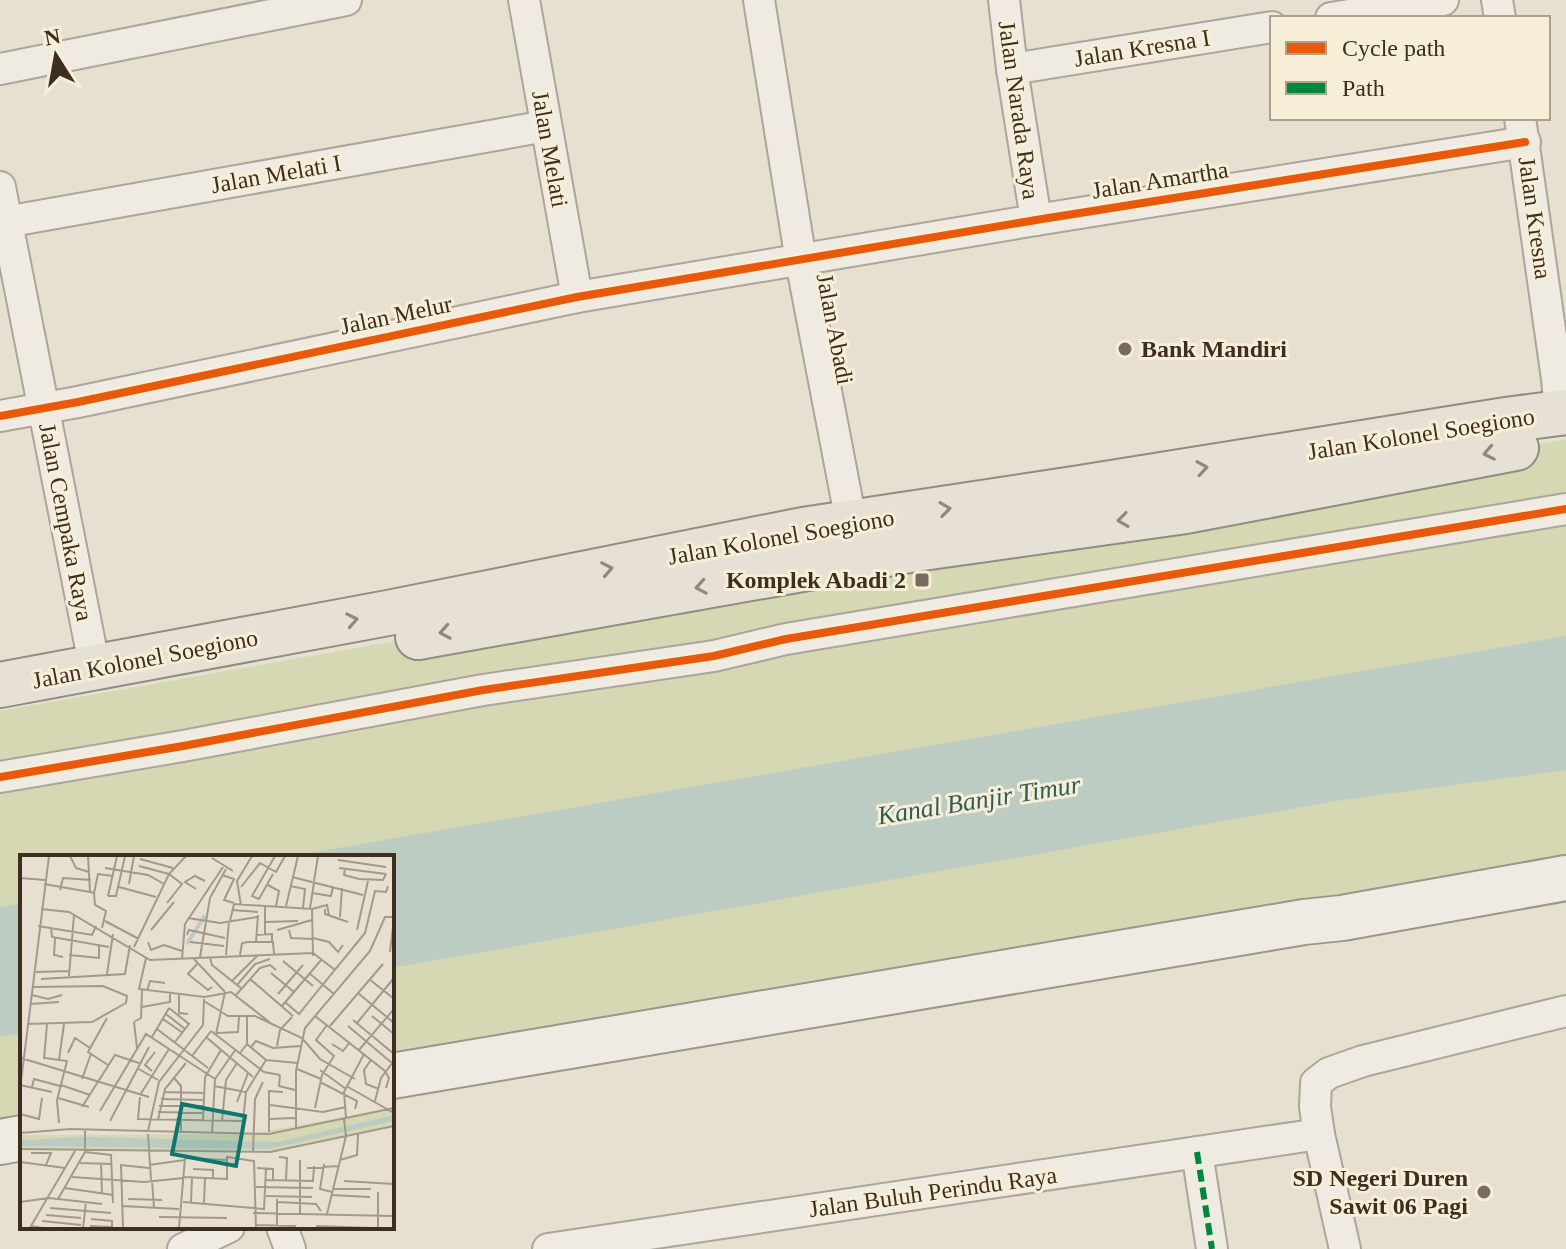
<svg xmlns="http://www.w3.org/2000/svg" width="1566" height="1249" font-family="'Times New Roman',serif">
<rect width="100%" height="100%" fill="#e7e0d1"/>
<g fill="#d6d7b3">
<path d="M 1566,439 L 1566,509 L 0,776 L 0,711 L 915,549 L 1186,511 Z"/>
<path d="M 1566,512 L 1566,877 L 392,1076 L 392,857 L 22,857 L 22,1138 L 0,1142 L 0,777 Z"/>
</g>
<g fill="#bcccc2">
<path d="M 1566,636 L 1566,770 L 1342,800 L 392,968 L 392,857 L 286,857 Z"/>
<path d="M 22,903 L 22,1033 L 0,1037 L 0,907 Z"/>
</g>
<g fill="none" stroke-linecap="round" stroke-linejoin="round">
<g stroke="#ada599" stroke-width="34">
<g id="street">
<path d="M 524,0 L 577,297"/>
<path d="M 759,0 L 801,261 L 855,542"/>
<path d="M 1004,0 L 1012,69 L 1036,220"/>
<path d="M 1497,0 L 1500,18"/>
<path d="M 1331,18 L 1443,0"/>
<path d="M 0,69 L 346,0"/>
<path d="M 1012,69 L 1272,27"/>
<path d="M 1520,118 L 1557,379 L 1560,413"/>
<path d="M 0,187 L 95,669"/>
<path d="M 0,223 L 546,126"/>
<path d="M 0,416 L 78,402 L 577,297 L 1036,220 L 1525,142"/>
<path d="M 0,777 L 183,746 L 483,690 L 714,656 L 786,639 L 1566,509"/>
<path d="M 1197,1152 L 1212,1249"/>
<path d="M 282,1227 L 290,1249"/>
<path d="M 183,1249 L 229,1227"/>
<path d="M 548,1249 L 1319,1134"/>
<path d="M 1345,1249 L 1319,1134 L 1315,1107 L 1316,1083 L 1329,1073 L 1363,1061 L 1566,1011"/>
</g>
</g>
<g stroke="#9c958a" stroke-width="48">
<g id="secondary">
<path d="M 392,1076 L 1304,922 L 1342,918 L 1566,878"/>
<path d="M 0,1142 L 22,1138"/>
</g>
</g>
<g stroke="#928b80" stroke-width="48">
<g id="primary">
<path d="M 418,637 L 915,549 L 1186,511 L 1516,448"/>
<path d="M 0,685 L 388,613 L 803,530 L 1074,489 L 1506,420 L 1566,412"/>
</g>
</g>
<use href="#street" stroke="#efebe3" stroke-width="30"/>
<use href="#secondary" stroke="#efebe3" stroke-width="44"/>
<use href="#primary" stroke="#e6e1d4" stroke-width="44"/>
<path stroke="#00873e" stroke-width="6" stroke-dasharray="12 6" stroke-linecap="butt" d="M 1197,1152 L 1212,1249"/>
<g stroke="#f7eed8" stroke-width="13">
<g id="cycleway">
<path d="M 0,416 L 78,402 L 577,297 L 1036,220 L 1525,142"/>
<path d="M 0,777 L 183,746 L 483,690 L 714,656 L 786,639 L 1566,509"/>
</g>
</g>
<use href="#cycleway" stroke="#e8590c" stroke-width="8"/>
</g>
<defs><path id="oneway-chevron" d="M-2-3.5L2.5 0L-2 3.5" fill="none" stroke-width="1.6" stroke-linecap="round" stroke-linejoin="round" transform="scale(2)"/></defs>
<g stroke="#92887a">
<use href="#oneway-chevron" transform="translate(1489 453) rotate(169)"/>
<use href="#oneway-chevron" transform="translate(1202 468) rotate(-9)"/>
<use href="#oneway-chevron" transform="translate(945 509) rotate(-8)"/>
<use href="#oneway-chevron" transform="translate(1123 520) rotate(172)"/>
<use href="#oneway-chevron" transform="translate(607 569) rotate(-11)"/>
<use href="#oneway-chevron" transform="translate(701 587) rotate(170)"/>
<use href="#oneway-chevron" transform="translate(352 620) rotate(-11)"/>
<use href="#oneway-chevron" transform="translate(445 632) rotate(170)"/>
</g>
<g fill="#786c5e" stroke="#f7eed8" stroke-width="3">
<circle cx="1125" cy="349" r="8"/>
<rect x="914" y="572" width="16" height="16" rx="4"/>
<circle cx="1484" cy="1192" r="8"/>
</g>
<g text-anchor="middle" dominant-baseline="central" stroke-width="6" stroke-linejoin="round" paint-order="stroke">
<g font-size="24" fill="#3d2e20" stroke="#f7eed8">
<text transform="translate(1142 48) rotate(-9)">Jalan Kresna I</text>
<text transform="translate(1019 110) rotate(82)">Jalan Narada Raya</text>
<text transform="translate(550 149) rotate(80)">Jalan Melati</text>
<text transform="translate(276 174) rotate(-10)">Jalan Melati I</text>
<text transform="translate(1160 180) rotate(-9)">Jalan Amartha</text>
<text transform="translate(1535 218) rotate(82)">Jalan Kresna</text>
<text transform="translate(396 315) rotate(-12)">Jalan Melur</text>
<text transform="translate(835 329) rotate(79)">Jalan Abadi</text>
<text transform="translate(1421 434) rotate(-9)">Jalan Kolonel Soegiono</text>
<text transform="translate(66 522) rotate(79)">Jalan Cempaka Raya</text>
<text transform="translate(781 537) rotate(-10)">Jalan Kolonel Soegiono</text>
<text transform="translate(145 659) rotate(-11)">Jalan Kolonel Soegiono</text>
<text transform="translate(933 1192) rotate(-8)">Jalan Buluh Perindu Raya</text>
</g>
<g font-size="24" font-weight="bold" fill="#3d2e20" stroke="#f7eed8" text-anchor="end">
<text x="1141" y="349" text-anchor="start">Bank Mandiri</text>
<text x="906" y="580">Komplek Abadi 2</text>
<text x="1468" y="1178">SD Negeri Duren<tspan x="1468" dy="28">Sawit 06 Pagi</tspan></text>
</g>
<g font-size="26" font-style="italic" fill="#2f5d5a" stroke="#f7eed8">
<text transform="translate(979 800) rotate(-9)">Kanal Banjir Timur</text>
</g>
</g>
<g transform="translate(20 855)">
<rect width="374" height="374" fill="#e7e0d1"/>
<path d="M 374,253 L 374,271 L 255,296 L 0,294 L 0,280 L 230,279 Z" fill="#d6d7b3"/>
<path d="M 374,260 L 374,266 L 249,294 L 0,291 L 0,285 L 68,282 L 258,287 Z" fill="#bcccc2"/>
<path fill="none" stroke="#bcccc2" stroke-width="4" d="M 167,89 L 185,60"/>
<path fill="none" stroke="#a3998a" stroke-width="2" d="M 50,1 L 56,13 L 69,17M 68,1 L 70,37M 342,1 L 370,1M 192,3 L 213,16M 120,4 L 153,13M 318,5 L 366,12M 119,11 L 149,19M 85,13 L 128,20 L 144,29M 319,13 L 366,19M 325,14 L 324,20 L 339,24 L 363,25 L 366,19M 253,19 L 239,44 L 232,41 L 255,1M 202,20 L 214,24 L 204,45 L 214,48M 272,22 L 343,40M 0,23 L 25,25M 294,26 L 298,1M 24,29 L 70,37M 109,29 L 114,1M 248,30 L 259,36 L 256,51M 270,31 L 285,34 L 283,53M 99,32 L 136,42M 221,32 L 240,8 L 256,17 L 265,1M 176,34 L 165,27 L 175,21 L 185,26M 40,35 L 43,23 L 71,25M 70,37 L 74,38 L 75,50 L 86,56 L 82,73M 74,38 L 78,19 L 93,21M 292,38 L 311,41 L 313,31M 88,41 L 96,41 L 105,1M 88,41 L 97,1M 147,48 L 162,29 L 149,19M 221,50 L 217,26 L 232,1M 266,51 L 278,1M 290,53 L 294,28M 21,54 L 49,57 L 130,105 L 293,98 L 315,115M 292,54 L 293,101M 292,54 L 307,50 L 309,60M 305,54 L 305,59 L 328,67M 212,55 L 238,57M 320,62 L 322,33M 168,63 L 200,68 L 237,62M 85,66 L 119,84M 210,66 L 214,49 L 292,54M 246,67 L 278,66M 18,71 L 72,80 L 76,71M 31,72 L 32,82 L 89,92M 131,75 L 154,47M 257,75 L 292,65M 269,75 L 271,83 L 293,84M 337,75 L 348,26M 245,79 L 245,52M 167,80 L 169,75 L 205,83M 236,80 L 252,79 L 252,87M 35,83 L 34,100 L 43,102M 293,83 L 309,87 L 318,97 L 323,90M 128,87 L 131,95 L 144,90 L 162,96M 170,87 L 204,91M 236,87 L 238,60M 114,92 L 149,19 L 166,1M 370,97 L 374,64M 49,100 L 79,103 L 79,91M 206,100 L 209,66M 220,100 L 222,88 L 228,87 L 253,87 L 254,99M 180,102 L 190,43 L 206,14M 190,102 L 192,110 L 222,134M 126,103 L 119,134 L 185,142M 173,103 L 205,137M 162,104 L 165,69 L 203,12M 263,106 L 293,131M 177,109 L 168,119 L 188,135 L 192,132M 16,117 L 49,116M 251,118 L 274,137M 289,118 L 314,139M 87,119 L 93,79M 49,121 L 54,60M 21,124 L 105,119 L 110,90M 230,124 L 273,161M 349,124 L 373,143M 212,126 L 238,100M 217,130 L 235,109 L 250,104M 13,132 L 83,131 L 107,141 L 106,148M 127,136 L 130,126 L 145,128M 338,138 L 374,168M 258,139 L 283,110M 12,140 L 28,144 L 42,140M 159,140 L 159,158 L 168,159M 216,140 L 240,113 L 250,110 L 256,115M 185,142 L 211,137 L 253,170M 184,146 L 208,161 L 235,161 L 282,183 L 300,204 L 335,224M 266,148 L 279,159 L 287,149 L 345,78 L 355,36 L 366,37 L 368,31M 10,149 L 39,147M 262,151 L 302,104M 122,152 L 150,147 L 150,138M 149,153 L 169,169 L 155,187M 146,159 L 165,174M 295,161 L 365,216 L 369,223 L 366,233M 352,161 L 374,179M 87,163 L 68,197 L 88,210M 143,164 L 163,178M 333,165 L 374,199M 114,167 L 121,163 L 122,135M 114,167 L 117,193M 337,168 L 374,123M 7,169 L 72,167 L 106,148M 183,170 L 184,144M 310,171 L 363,109M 328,171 L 372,208M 137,174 L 188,213M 191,176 L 244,217 L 260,220M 197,178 L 218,177 L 219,162M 196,179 L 205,137M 132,182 L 149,153M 186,182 L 233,222M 312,189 L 323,196 L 330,187M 257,191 L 260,175 L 272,162M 231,192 L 236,186 L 253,193 L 280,191M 339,195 L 374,154M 48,198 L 55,183 L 70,193M 220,198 L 227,189 L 227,161M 172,201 L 191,176M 1,203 L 129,242M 25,203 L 47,206 L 37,245 L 39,268M 24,204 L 27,169M 39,205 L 44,169M 246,205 L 277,208M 351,205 L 344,215 L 346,229 L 359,234M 117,213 L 138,225M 277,214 L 301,224M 300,215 L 326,234M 132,216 L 125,210 L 135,197M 260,220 L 259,231 L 275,235M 154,223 L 161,231 L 161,276M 62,224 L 71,199M 300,227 L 337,246 L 335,254M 0,230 L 32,237M 41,230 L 70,240M 194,231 L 226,237M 12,232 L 14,224 L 40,231M 328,232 L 374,258M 0,235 L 29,1M 144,237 L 184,238M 120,240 L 149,194M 120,242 L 118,264 L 223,266M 38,243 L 69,252M 141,244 L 184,245M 355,246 L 361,223 L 373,207M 217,247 L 228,218M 250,250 L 303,257 L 326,252M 139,251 L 183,251M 62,252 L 95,200 L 119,208M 295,253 L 302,220 L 314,201 L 296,185 L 307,170M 80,256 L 126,179 L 195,224M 138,257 L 183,258M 0,259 L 19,264 L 22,243M 326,263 L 324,237 L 344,199M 249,264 L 275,263M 138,265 L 145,234 L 166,208M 183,265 L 185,222 L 201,195M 90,266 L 129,192M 202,266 L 206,225 L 217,208M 276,274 L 276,216 L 285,173 L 350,96 L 365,62 L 374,62M 128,276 L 139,227 L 183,170M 222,277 L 226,237 L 246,205 L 227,189M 249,277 L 249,236 L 263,237M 0,278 L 50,274 L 249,279 L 374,253M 192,278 L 195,224 L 216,194M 128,279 L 131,325M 0,294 L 250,297 L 374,271M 65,297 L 91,300 L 93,348M 233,297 L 235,244 L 243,227M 11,298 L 31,298 L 26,310M 259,302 L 267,303 L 266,325M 320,305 L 337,300 L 338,279M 0,307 L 45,313M 60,308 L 91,309M 81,308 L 82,339M 304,309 L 300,334 L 312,337M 129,310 L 165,305M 237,313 L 253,314 L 253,325M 287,313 L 319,311M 173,314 L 193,315 L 193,323M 52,322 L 124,327 L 164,323M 164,322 L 207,324 L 207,302 L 234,306 L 236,373M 132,325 L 134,353M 246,325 L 293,326 L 294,311M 324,326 L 374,329M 236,332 L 293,333M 45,333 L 93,340M 313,334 L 351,334M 358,337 L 358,373M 311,340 L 350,342M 246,341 L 292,342M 38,344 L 65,297 L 65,275M 108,344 L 142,345M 257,344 L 257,371M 0,347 L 29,343 L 82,349M 163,347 L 244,354 L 246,313M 171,347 L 172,322M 257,347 L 296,349 L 301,356M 184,348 L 185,323M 102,351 L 159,354M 30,353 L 91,358M 233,358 L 372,361M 280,358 L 280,305M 307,359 L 326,281 L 324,264M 26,360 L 61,363M 139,362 L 207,363M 22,366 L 61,370M 236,370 L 276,371M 70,371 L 92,372 L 92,366 L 71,364M 296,371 L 353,373M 23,373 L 11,371 L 55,296M 63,373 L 66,347M 103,373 L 101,310 L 129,313M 159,373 L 165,303 L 207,305"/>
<path fill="#0f766e" fill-opacity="0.15" stroke="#0f766e" stroke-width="4" d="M 162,249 L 225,261 L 216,311 L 152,299 Z"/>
<rect width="374" height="374" fill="none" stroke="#3d2e20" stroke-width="4"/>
</g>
<rect x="1270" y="16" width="280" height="104" fill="#f7eed8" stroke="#ada18e" stroke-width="2"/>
<rect x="1286" y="42" width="40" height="12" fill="#e8590c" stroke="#ada18e" stroke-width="2"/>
<text x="1342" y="56" font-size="24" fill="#3d2e20">Cycle path</text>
<rect x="1286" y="82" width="40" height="12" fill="#00873e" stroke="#ada18e" stroke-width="2"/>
<text x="1342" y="96" font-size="24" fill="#3d2e20">Path</text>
<g transform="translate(56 56) rotate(349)" stroke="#f7eed8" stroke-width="6" paint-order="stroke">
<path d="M0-6L14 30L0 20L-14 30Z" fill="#3d2e20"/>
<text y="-12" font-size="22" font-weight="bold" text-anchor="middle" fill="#3d2e20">N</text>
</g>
</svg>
